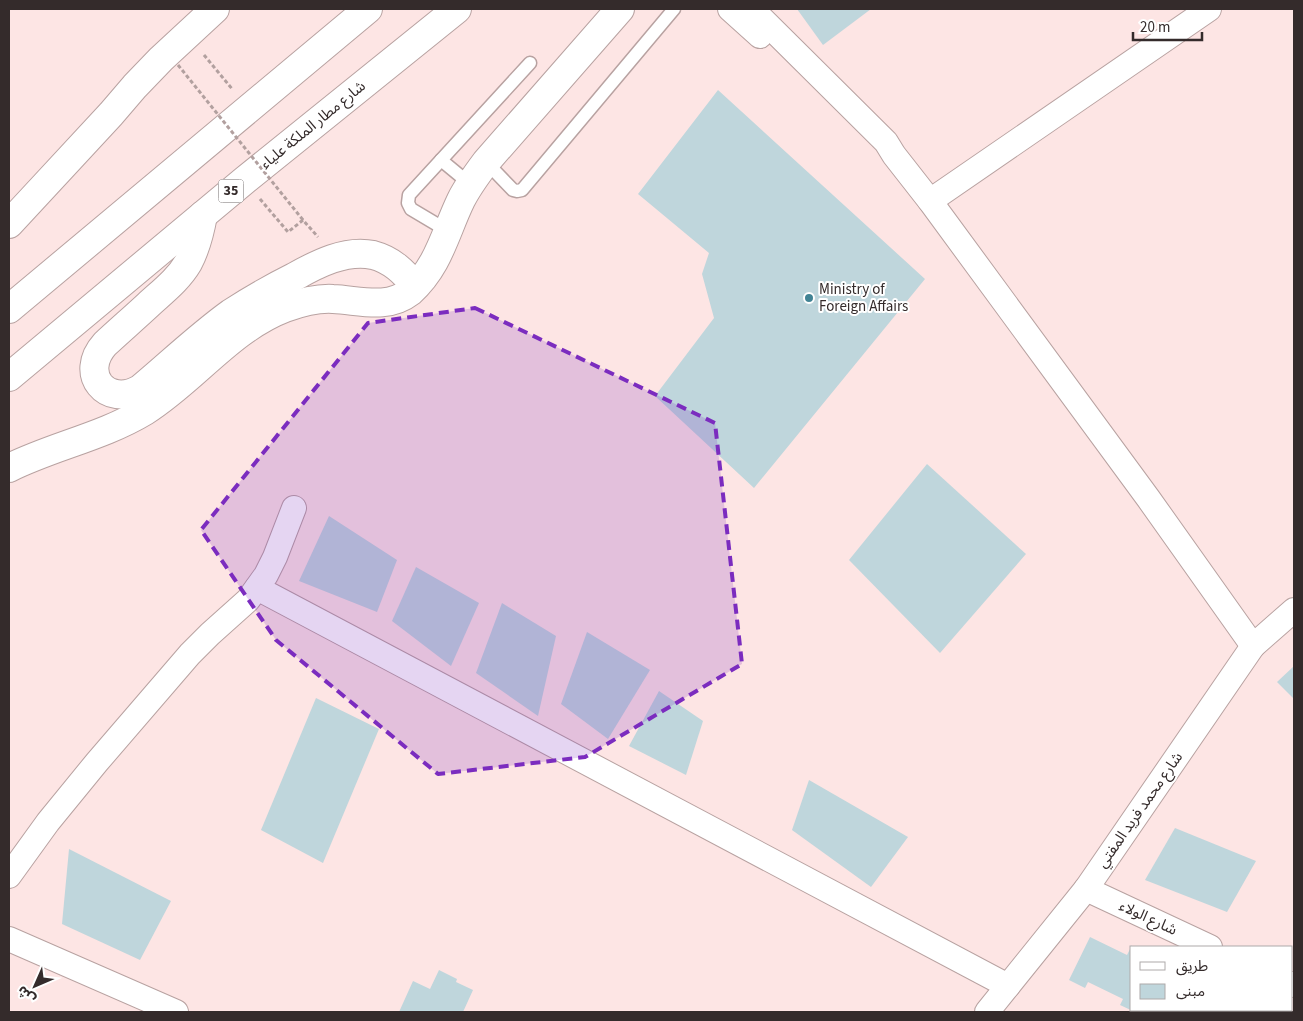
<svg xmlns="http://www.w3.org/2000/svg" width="1303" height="1021" font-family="'Source Sans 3','Noto Sans Arabic',sans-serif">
<rect width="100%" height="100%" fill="#fde5e4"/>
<g fill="#bfd6dc">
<path d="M 797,9 L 871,9 L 823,45 Z"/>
<path d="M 718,90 L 925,279 L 754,488 L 655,396 L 714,318 L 702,274 L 709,253 L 638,194 Z"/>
<path d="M 927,464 L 1026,554 L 940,653 L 849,560 Z"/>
<path d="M 329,516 L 397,560 L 377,612 L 299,581 Z"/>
<path d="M 416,567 L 479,603 L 451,666 L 392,621 Z"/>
<path d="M 502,603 L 556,636 L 538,716 L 476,673 Z"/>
<path d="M 587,632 L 650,670 L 608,739 L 561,704 Z"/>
<path d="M 1294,666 L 1294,699 L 1277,682 Z"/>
<path d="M 659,691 L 703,721 L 686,775 L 629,746 Z"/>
<path d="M 316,698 L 379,729 L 323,863 L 261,830 Z"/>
<path d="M 809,780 L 908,837 L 871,887 L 792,830 Z"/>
<path d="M 1175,828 L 1256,861 L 1227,912 L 1145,880 Z"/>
<path d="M 69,849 L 171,901 L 140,960 L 62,924 Z"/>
<path d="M 1090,937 L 1127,955 L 1132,945 L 1132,1010 L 1149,1010 L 1148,1012 L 1135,1012 L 1120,1005 L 1123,999 L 1088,982 L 1085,988 L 1069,980 Z"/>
<path d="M 439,970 L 457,979 L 456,982 L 473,990 L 463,1012 L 399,1012 L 413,981 L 430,989 Z"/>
<path d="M 1205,1010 L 1259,1010 L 1264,1012 L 1204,1012 Z"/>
</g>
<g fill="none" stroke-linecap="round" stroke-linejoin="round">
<g stroke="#b8a2a1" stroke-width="15">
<g id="lane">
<path d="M 441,160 L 470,184"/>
<path d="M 486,162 L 513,190 L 517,191 L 522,190 L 674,9"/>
<path d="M 448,231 L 411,209 L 408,203 L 409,195 L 530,63"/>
</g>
</g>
<g stroke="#b8a2a1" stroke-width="26">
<g id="street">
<path d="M 730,9 L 760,36"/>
<path d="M 752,9 L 886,142 L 894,155 L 930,201 L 1148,498 L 1253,646"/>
<path d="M 930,201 L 1209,9"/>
<path d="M 257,588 L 1008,986"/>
<path d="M 9,876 L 48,822 L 97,762 L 190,654 L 210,634 L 248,600 L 266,575 L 275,557 L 294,508"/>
<path d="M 1086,889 L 1210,947"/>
<path d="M 9,939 L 176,1012"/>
<path d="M 1292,984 L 1294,985"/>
<path d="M 987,1012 L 1086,889 L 1253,646 L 1294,610"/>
</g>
</g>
<g stroke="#b8a2a1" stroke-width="30">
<g id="secondary">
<path d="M 203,215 C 200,232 196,248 188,263 C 178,280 162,292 148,305 C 134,318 119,331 105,344 C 78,374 107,408 140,389 C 170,364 199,336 231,313 C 251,300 272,288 294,277 C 317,264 346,249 373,255 C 392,260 404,272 415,286"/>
<path d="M 9,224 L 111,114 L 135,86 L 161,59 L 215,9"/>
<path d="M 9,468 C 53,446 102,437 145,411 C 194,380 230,329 285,308 C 299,303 317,298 333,299 C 359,300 387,310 410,292 C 439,266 445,233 461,200 C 468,186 477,174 486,162 L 620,9"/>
</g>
</g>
<g stroke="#b8a2a1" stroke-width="30">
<g id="highway">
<path d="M 9,309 L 368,9"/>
<path d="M 9,377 L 245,180 L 457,9"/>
</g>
</g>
<g stroke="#b2a09f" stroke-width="3" stroke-dasharray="4 2.5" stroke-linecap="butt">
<path d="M 204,55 L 233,90"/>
<path d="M 260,199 L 288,232 L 303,220 L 318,237"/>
</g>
<use href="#lane" stroke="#fff" stroke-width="12"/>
<use href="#street" stroke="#fff" stroke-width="24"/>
<use href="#secondary" stroke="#fff" stroke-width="28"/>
<use href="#highway" stroke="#fff" stroke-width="28"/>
<path stroke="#b2a09f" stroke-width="3" stroke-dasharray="4 2.5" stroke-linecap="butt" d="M 178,65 L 303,220"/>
</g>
<path fill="#7b2cbf" fill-opacity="0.2" stroke="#7b2cbf" stroke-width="4" stroke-dasharray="10 6" stroke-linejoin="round" d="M 475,308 L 715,423 L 742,664 L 585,757 L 438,774 L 276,640 L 201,530 L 368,323 Z"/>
<circle fill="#418394" stroke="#fff" stroke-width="2" cx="809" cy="298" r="5"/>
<g text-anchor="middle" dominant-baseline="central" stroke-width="4" stroke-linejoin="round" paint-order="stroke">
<rect fill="#fff" stroke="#716b6b" stroke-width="1" x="218.5" y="179.5" width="25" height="23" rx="4"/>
<g font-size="14" font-weight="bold" fill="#342b2b">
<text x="231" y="191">35</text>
</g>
<g font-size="15" fill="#342b2b" stroke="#fff">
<text transform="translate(313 125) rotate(-39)">شارع مطار الملكة علياء</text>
<text transform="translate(1140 810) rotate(-55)">شارع محمد فريد المفتي</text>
<text transform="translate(1148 918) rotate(25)">شارع الولاء</text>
</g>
<g font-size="15" fill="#342b2b" stroke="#fff" text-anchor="start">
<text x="819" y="289">Ministry of<tspan x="819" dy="17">Foreign Affairs</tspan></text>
</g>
</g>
<rect width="1303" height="1021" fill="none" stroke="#342b2b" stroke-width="20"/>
<rect x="1130" y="946" width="162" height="65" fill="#ffffff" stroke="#aeaaaa"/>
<rect x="1140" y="962" width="25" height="8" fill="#ffffff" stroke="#aeaaaa"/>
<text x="1176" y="971" font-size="15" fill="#342b2b">طريق</text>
<rect x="1140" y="984" width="25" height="15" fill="#bfd6dc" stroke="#aeaaaa"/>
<text x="1176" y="996" font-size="15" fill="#342b2b">مبنى</text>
<g transform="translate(35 986) rotate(225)" stroke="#ffffff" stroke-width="4" paint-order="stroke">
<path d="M0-4L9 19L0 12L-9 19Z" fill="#342b2b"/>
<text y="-8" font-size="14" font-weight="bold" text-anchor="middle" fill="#342b2b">ش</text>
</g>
<path d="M1133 32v8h69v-8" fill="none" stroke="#342b2b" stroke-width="2.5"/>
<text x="1140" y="32" font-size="15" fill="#342b2b" stroke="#ffffff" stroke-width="4" paint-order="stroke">20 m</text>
</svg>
